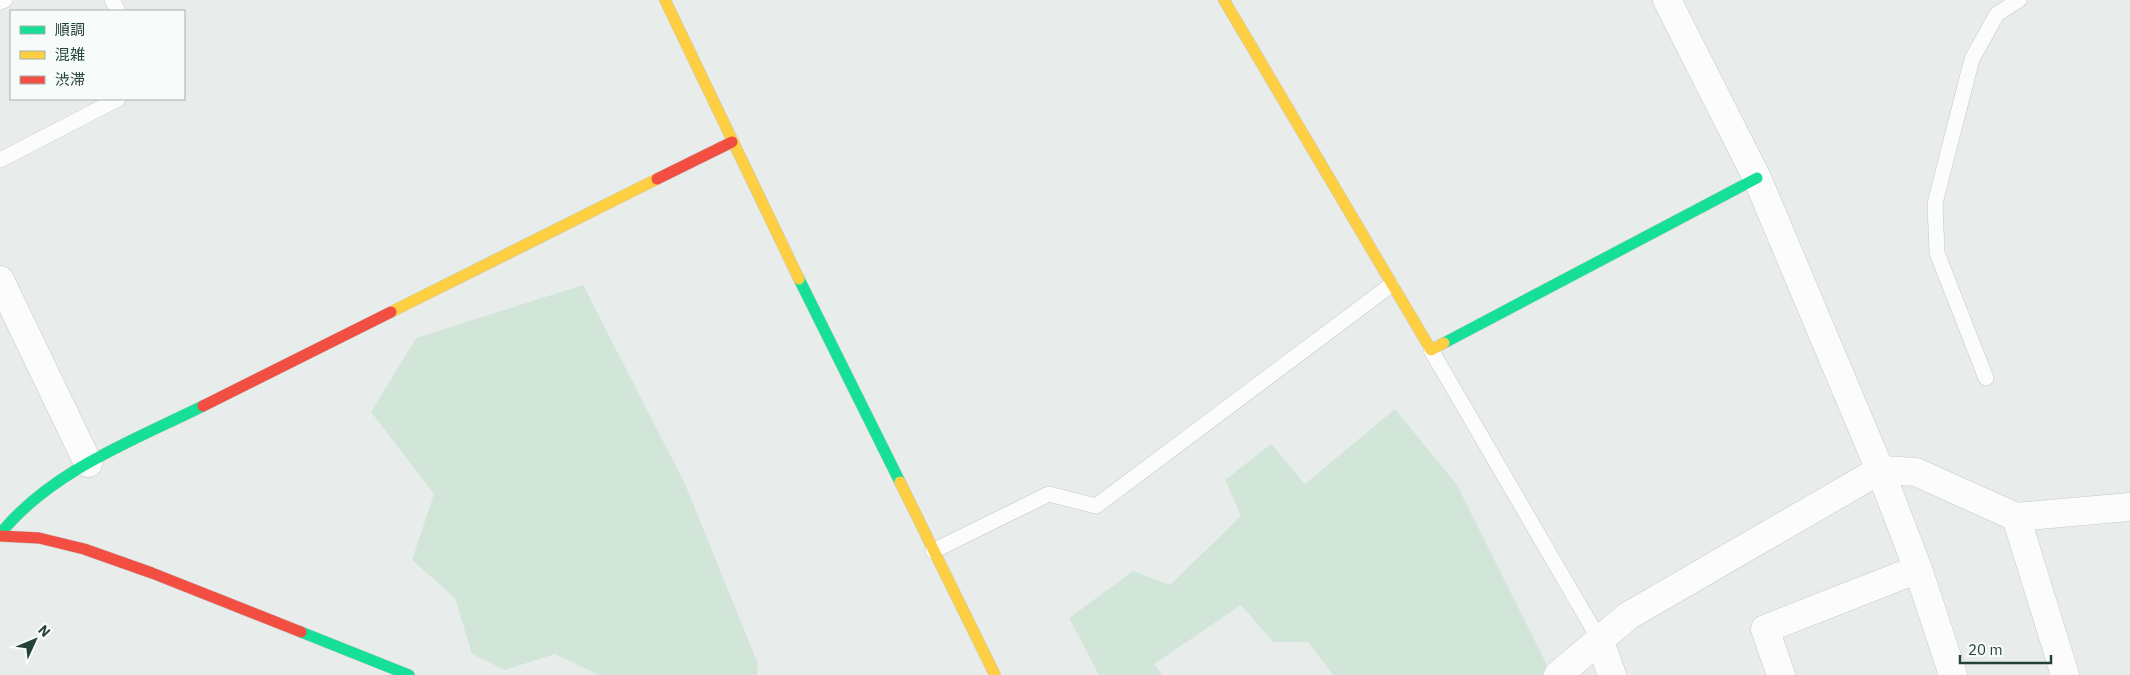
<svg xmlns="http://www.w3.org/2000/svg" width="2130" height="675" font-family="'IBM Plex Sans','Noto Sans JP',sans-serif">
<rect width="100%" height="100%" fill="#e8edeb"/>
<g fill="#d1e6d8">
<path d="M 583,285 L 685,484 L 758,664 L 757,675 L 599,675 L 555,654 L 505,670 L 472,654 L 455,598 L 412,560 L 434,494 L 371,412 L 416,338 Z"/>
<path d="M 1395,409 L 1457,485 L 1549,669 L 1542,675 L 1333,675 L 1308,642 L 1273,642 L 1241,605 L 1154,664 L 1162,675 L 1099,675 L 1069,618 L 1133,571 L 1170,585 L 1241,516 L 1225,480 L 1271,444 L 1305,484 Z"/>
</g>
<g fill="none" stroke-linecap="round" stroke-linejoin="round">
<g stroke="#c5cac8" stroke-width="16">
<g id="lane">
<path d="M 112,0 L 118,11"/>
<path d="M 0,2 L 5,0"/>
<path d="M 0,160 L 118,99"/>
<path d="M 1431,350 L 1599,639"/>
<path d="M 1986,378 L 1937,253 L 1935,203 L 1972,59 L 1997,14 L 2019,0"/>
<path d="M 933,551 L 1049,494 L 1096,506 L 1391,285"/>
</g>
</g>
<g stroke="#c5cac8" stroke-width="29">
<g id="street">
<path d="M 1667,0 L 1757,178 L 1880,470 L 1918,569 L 1953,675"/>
<path d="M 0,280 L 88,463"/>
<path d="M 2016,517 L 2065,675"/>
<path d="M 1599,639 L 1612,675"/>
<path d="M 1558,675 L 1628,616 L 1880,470 L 1916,472 L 2016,517 L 2130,507"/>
<path d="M 1781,675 L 1765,629 L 1918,569"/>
</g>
</g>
<g stroke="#c3cbc8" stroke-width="12">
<g id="fast">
<path d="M 799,279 L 900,482"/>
<path d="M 1444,343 L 1757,178"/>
<path d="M 0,534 C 51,471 132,441 203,406"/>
<path d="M 301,632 L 409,675"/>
</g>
</g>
<g stroke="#c3cbc8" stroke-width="12">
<g id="slow">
<path d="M 665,0 L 799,279"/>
<path d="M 1224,0 L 1431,350 L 1444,343"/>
<path d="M 391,312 L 657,179"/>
<path d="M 900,482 L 995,675"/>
</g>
</g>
<g stroke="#c3cbc8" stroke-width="12">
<g id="jam">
<path d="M 657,179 L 732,142"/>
<path d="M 203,406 L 391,312"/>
<path d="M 0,536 L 39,538 L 84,549 L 152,573 L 301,632"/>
</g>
</g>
<use href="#lane" stroke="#fcfcfc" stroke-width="15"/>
<use href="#street" stroke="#fcfcfc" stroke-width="28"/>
<use href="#fast" stroke="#16e098" stroke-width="11"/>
<use href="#slow" stroke="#ffcf43" stroke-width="11"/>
<use href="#jam" stroke="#f24e42" stroke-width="11"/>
</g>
<rect x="10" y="10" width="175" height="90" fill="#f7fbf9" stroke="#a3b1ad"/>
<rect x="20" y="26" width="25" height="8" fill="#16e098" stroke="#a3b1ad"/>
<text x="55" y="35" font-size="15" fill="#24423a">順調</text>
<rect x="20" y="51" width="25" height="8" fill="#ffcf43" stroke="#a3b1ad"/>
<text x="55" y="60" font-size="15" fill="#24423a">混雑</text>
<rect x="20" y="76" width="25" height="8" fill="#f24e42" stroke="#a3b1ad"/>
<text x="55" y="85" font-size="15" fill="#24423a">渋滞</text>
<g transform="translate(35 640) rotate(46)" stroke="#f7fbf9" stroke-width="4" paint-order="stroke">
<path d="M0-4L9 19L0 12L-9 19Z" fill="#24423a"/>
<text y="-8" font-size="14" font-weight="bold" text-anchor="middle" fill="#24423a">N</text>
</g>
<path d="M1960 655v8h91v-8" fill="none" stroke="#24423a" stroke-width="2.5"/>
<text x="1968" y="655" font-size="15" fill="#24423a" stroke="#f7fbf9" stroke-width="4" paint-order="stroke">20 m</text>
</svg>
